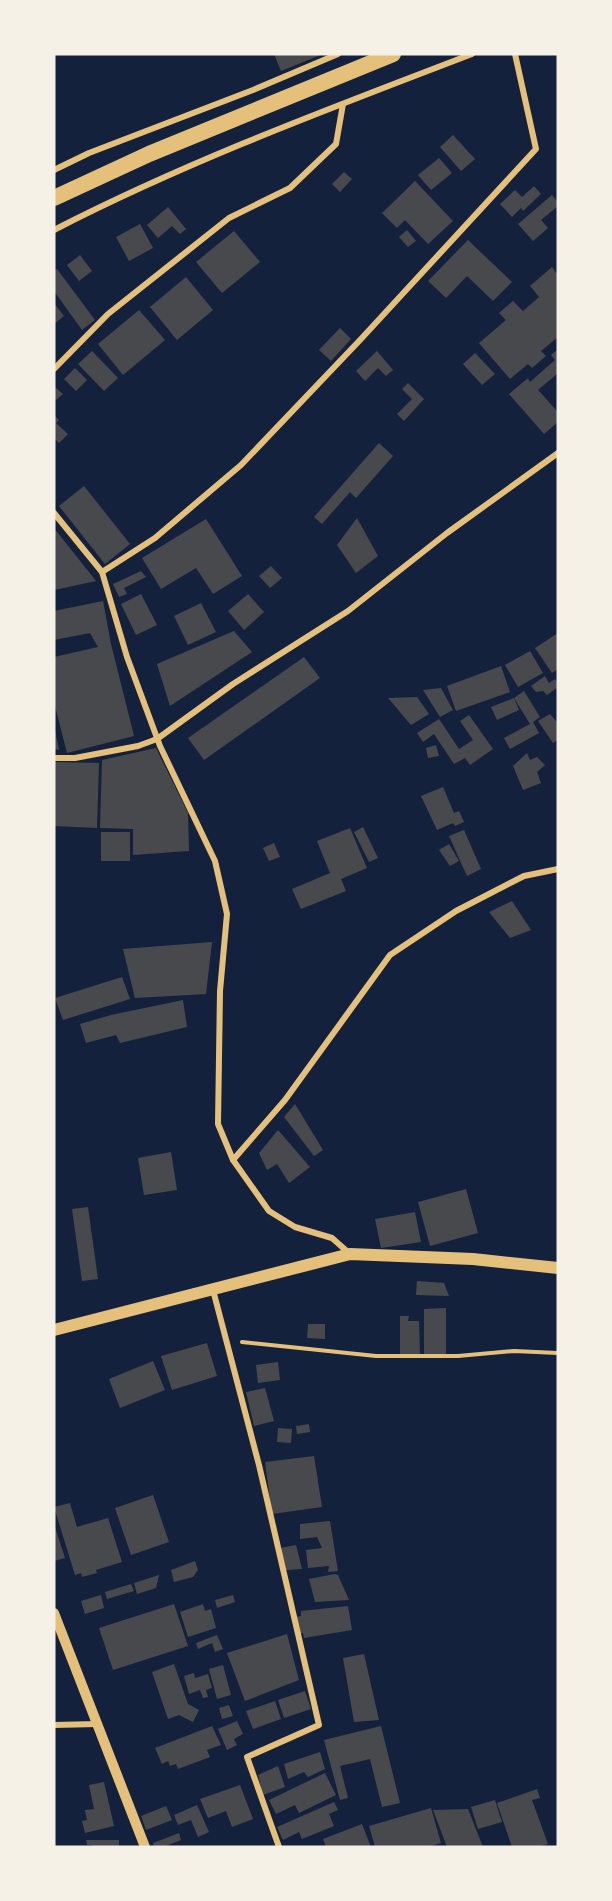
<svg xmlns="http://www.w3.org/2000/svg" width="612" height="1901" font-family="Mulish,sans-serif">
<rect width="100%" height="100%" fill="#14213d"/>
<g fill="#48494c">
<path d="M 274,54 L 323,54 L 281,71 Z"/>
<path d="M 453,135 L 475,159 L 461,171 L 440,147 Z"/>
<path d="M 439,158 L 452,173 L 431,190 L 418,175 Z"/>
<path d="M 344,172 L 352,179 L 340,192 L 332,184 Z"/>
<path d="M 415,181 L 453,221 L 428,244 L 405,220 L 397,228 L 382,213 Z"/>
<path d="M 534,186 L 541,194 L 523,211 L 521,208 L 512,217 L 500,204 L 515,190 L 522,197 Z"/>
<path d="M 552,195 L 558,202 L 558,206 L 541,220 L 548,228 L 533,241 L 518,224 Z"/>
<path d="M 168,207 L 186,229 L 180,234 L 172,226 L 158,238 L 147,225 Z"/>
<path d="M 140,224 L 153,248 L 129,261 L 116,237 Z"/>
<path d="M 407,230 L 416,241 L 408,247 L 399,237 Z"/>
<path d="M 234,231 L 260,262 L 222,293 L 196,262 Z"/>
<path d="M 468,240 L 512,282 L 493,301 L 467,276 L 446,298 L 428,281 Z"/>
<path d="M 80,255 L 92,271 L 79,281 L 67,265 Z"/>
<path d="M 552,267 L 558,275 L 558,337 L 541,351 L 546,356 L 532,368 L 528,364 L 510,379 L 479,343 L 506,320 L 499,313 L 513,301 L 523,311 L 539,297 L 530,286 Z"/>
<path d="M 57,269 L 95,320 L 82,330 L 54,291 L 54,271 Z"/>
<path d="M 186,277 L 213,310 L 177,340 L 150,307 Z"/>
<path d="M 54,303 L 64,316 L 54,324 Z"/>
<path d="M 139,310 L 165,340 L 123,375 L 98,344 Z"/>
<path d="M 340,328 L 351,339 L 331,361 L 319,350 Z"/>
<path d="M 558,349 L 558,373 L 538,390 L 558,412 L 558,422 L 544,434 L 509,394 L 528,378 L 530,382 L 555,360 L 551,355 Z"/>
<path d="M 92,351 L 118,378 L 104,391 L 78,364 Z"/>
<path d="M 377,351 L 393,370 L 386,376 L 378,368 L 365,381 L 356,371 Z"/>
<path d="M 475,353 L 495,374 L 482,385 L 463,364 Z"/>
<path d="M 75,368 L 87,380 L 76,391 L 64,379 Z"/>
<path d="M 408,383 L 424,399 L 404,421 L 397,414 L 412,399 L 402,389 Z"/>
<path d="M 55,387 L 63,394 L 56,400 L 54,398 Z"/>
<path d="M 54,415 L 59,420 L 56,423 L 68,434 L 59,443 L 54,438 Z"/>
<path d="M 379,443 L 393,456 L 356,498 L 350,492 L 322,524 L 314,517 Z"/>
<path d="M 84,486 L 130,544 L 105,564 L 59,506 Z"/>
<path d="M 357,518 L 378,556 L 356,573 L 337,545 Z"/>
<path d="M 206,519 L 242,576 L 213,594 L 196,568 L 161,589 L 142,558 Z"/>
<path d="M 54,528 L 96,581 L 54,590 Z"/>
<path d="M 271,566 L 282,578 L 270,588 L 259,576 Z"/>
<path d="M 141,571 L 146,577 L 124,588 L 127,594 L 119,597 L 113,584 Z"/>
<path d="M 141,594 L 157,625 L 136,635 L 121,604 Z"/>
<path d="M 248,594 L 264,612 L 244,630 L 228,611 Z"/>
<path d="M 103,601 L 111,644 L 134,736 L 67,753 L 54,702 L 54,657 L 98,647 L 90,633 L 54,640 L 54,611 Z"/>
<path d="M 201,603 L 216,632 L 188,645 L 174,616 Z"/>
<path d="M 234,631 L 252,652 L 170,706 L 157,664 Z"/>
<path d="M 558,633 L 558,669 L 552,673 L 535,648 Z"/>
<path d="M 530,651 L 543,673 L 518,687 L 505,665 Z"/>
<path d="M 304,657 L 320,678 L 204,760 L 188,738 Z"/>
<path d="M 501,666 L 510,692 L 456,711 L 447,686 Z"/>
<path d="M 545,676 L 549,683 L 555,679 L 558,683 L 558,687 L 547,695 L 543,691 L 536,692 L 531,686 Z"/>
<path d="M 441,688 L 453,710 L 440,717 L 423,690 Z"/>
<path d="M 524,691 L 540,717 L 533,722 L 539,733 L 510,749 L 504,738 L 530,724 L 514,698 Z"/>
<path d="M 417,697 L 429,714 L 411,725 L 388,698 Z"/>
<path d="M 514,698 L 519,710 L 497,720 L 491,707 Z"/>
<path d="M 550,714 L 556,721 L 558,720 L 558,740 L 553,743 L 538,721 Z"/>
<path d="M 469,715 L 493,749 L 470,765 L 465,758 L 454,764 L 434,734 L 423,742 L 417,733 L 439,719 L 459,749 L 473,740 L 460,721 Z"/>
<path d="M 54,730 L 55,730 L 59,750 L 54,749 Z"/>
<path d="M 436,745 L 439,756 L 428,758 L 426,748 Z"/>
<path d="M 156,748 L 188,813 L 189,851 L 133,855 L 133,829 L 100,828 L 102,760 Z"/>
<path d="M 527,753 L 530,760 L 537,757 L 545,765 L 537,772 L 541,783 L 523,790 L 513,766 Z"/>
<path d="M 54,762 L 99,763 L 97,828 L 54,826 Z"/>
<path d="M 443,787 L 454,813 L 459,811 L 464,822 L 455,826 L 453,823 L 437,830 L 421,796 Z"/>
<path d="M 363,827 L 378,858 L 369,862 L 354,832 Z"/>
<path d="M 350,828 L 367,868 L 341,879 L 346,891 L 301,909 L 292,889 L 330,873 L 317,841 Z"/>
<path d="M 464,830 L 481,869 L 467,876 L 449,836 Z"/>
<rect x="101" y="832" width="29" height="29"/>
<path d="M 274,843 L 280,857 L 269,861 L 263,848 Z"/>
<path d="M 449,844 L 459,861 L 450,866 L 439,850 Z"/>
<path d="M 512,901 L 531,930 L 510,938 L 489,912 Z"/>
<path d="M 212,942 L 206,994 L 135,998 L 123,949 Z"/>
<path d="M 122,977 L 130,999 L 63,1020 L 55,998 Z"/>
<path d="M 183,1000 L 187,1027 L 120,1043 L 116,1035 L 86,1043 L 80,1024 L 111,1015 Z"/>
<path d="M 295,1104 L 323,1150 L 314,1156 L 284,1117 Z"/>
<path d="M 278,1130 L 310,1167 L 289,1183 L 277,1164 L 267,1170 L 259,1153 Z"/>
<path d="M 171,1152 L 177,1190 L 144,1195 L 138,1158 Z"/>
<path d="M 466,1189 L 478,1233 L 430,1246 L 418,1202 Z"/>
<path d="M 88,1207 L 98,1279 L 82,1281 L 72,1209 Z"/>
<path d="M 415,1212 L 421,1242 L 381,1248 L 375,1219 Z"/>
<path d="M 417,1281 L 444,1283 L 449,1296 L 416,1295 Z"/>
<path d="M 446,1308 L 446,1354 L 424,1354 L 424,1309 Z"/>
<path d="M 400,1316 L 409,1316 L 408,1321 L 419,1321 L 420,1355 L 400,1355 Z"/>
<path d="M 308,1324 L 325,1324 L 325,1339 L 307,1338 Z"/>
<path d="M 207,1343 L 217,1376 L 172,1390 L 161,1356 Z"/>
<path d="M 153,1361 L 165,1390 L 120,1408 L 109,1379 Z"/>
<path d="M 278,1362 L 280,1380 L 258,1383 L 256,1365 Z"/>
<path d="M 265,1388 L 274,1421 L 254,1426 L 246,1392 Z"/>
<path d="M 309,1424 L 310,1432 L 297,1434 L 296,1426 Z"/>
<path d="M 278,1428 L 292,1429 L 291,1443 L 277,1442 Z"/>
<path d="M 314,1456 L 322,1507 L 272,1514 L 265,1462 Z"/>
<path d="M 153,1495 L 169,1542 L 131,1555 L 115,1508 Z"/>
<path d="M 70,1503 L 77,1527 L 108,1518 L 122,1562 L 96,1570 L 97,1573 L 82,1577 L 81,1573 L 75,1575 L 54,1507 Z"/>
<path d="M 330,1521 L 338,1571 L 328,1572 L 329,1566 L 308,1568 L 306,1550 L 322,1548 L 317,1537 L 300,1539 L 300,1524 Z"/>
<path d="M 54,1524 L 65,1558 L 54,1561 Z"/>
<path d="M 296,1545 L 302,1569 L 286,1570 L 280,1548 Z"/>
<path d="M 195,1561 L 198,1570 L 193,1577 L 174,1582 L 171,1570 Z"/>
<path d="M 335,1574 L 338,1575 L 349,1600 L 315,1602 L 309,1579 Z"/>
<path d="M 159,1575 L 156,1588 L 137,1594 L 134,1583 Z"/>
<path d="M 131,1584 L 134,1591 L 107,1599 L 105,1592 Z"/>
<path d="M 101,1595 L 104,1608 L 85,1614 L 81,1601 Z"/>
<path d="M 233,1595 L 235,1602 L 217,1608 L 215,1600 Z"/>
<path d="M 174,1604 L 188,1646 L 113,1670 L 99,1628 Z"/>
<path d="M 203,1604 L 205,1611 L 211,1609 L 216,1628 L 188,1637 L 180,1612 Z"/>
<path d="M 348,1606 L 352,1630 L 304,1638 L 303,1633 L 297,1634 L 296,1617 L 301,1616 L 301,1611 Z"/>
<path d="M 287,1634 L 299,1680 L 245,1701 L 227,1653 Z"/>
<path d="M 217,1635 L 223,1649 L 215,1652 L 212,1643 L 198,1649 L 196,1643 Z"/>
<path d="M 364,1654 L 379,1720 L 354,1722 L 343,1658 Z"/>
<path d="M 174,1664 L 188,1704 L 199,1710 L 193,1722 L 179,1715 L 168,1719 L 152,1672 Z"/>
<path d="M 223,1665 L 231,1695 L 217,1699 L 209,1669 Z"/>
<path d="M 194,1673 L 195,1678 L 208,1674 L 212,1688 L 206,1690 L 208,1697 L 203,1698 L 200,1690 L 189,1694 L 184,1676 Z"/>
<path d="M 305,1691 L 311,1709 L 284,1718 L 278,1700 Z"/>
<path d="M 275,1701 L 281,1719 L 253,1729 L 246,1711 Z"/>
<path d="M 229,1705 L 233,1716 L 222,1719 L 219,1708 Z"/>
<path d="M 237,1721 L 243,1734 L 234,1739 L 237,1745 L 227,1750 L 218,1729 Z"/>
<path d="M 212,1726 L 221,1745 L 207,1750 L 210,1757 L 178,1769 L 176,1764 L 170,1766 L 168,1761 L 162,1764 L 155,1748 Z"/>
<path d="M 381,1726 L 400,1803 L 382,1807 L 370,1759 L 340,1766 L 348,1798 L 340,1800 L 324,1740 Z"/>
<path d="M 320,1752 L 325,1769 L 308,1777 L 304,1772 L 288,1779 L 284,1764 Z"/>
<path d="M 278,1766 L 285,1787 L 263,1795 L 258,1775 Z"/>
<path d="M 325,1773 L 336,1795 L 299,1813 L 295,1805 L 276,1814 L 269,1800 Z"/>
<path d="M 104,1782 L 114,1826 L 85,1833 L 82,1821 L 87,1820 L 85,1810 L 94,1809 L 89,1785 Z"/>
<path d="M 240,1785 L 253,1819 L 232,1827 L 226,1811 L 208,1818 L 200,1799 Z"/>
<path d="M 537,1789 L 540,1798 L 532,1800 L 548,1844 L 538,1847 L 512,1847 L 497,1803 Z"/>
<path d="M 495,1800 L 502,1822 L 478,1829 L 471,1807 Z"/>
<path d="M 334,1802 L 338,1810 L 329,1814 L 334,1826 L 302,1839 L 299,1832 L 283,1840 L 277,1827 Z"/>
<path d="M 197,1805 L 209,1832 L 198,1837 L 191,1820 L 178,1825 L 174,1815 Z"/>
<path d="M 166,1806 L 172,1820 L 146,1830 L 141,1816 Z"/>
<path d="M 431,1808 L 441,1843 L 427,1847 L 375,1847 L 369,1826 Z"/>
<path d="M 468,1809 L 483,1847 L 447,1847 L 433,1810 Z"/>
<path d="M 362,1824 L 371,1847 L 326,1847 L 323,1839 Z"/>
<path d="M 179,1833 L 181,1840 L 164,1847 L 154,1847 L 153,1843 Z"/>
<path d="M 86,1840 L 119,1840 L 119,1847 L 92,1847 L 92,1845 L 87,1845 Z"/>
</g>
<g fill="none" stroke-linecap="round" stroke-linejoin="round">
<path stroke="#e5c07b" stroke-width="4" d="M 242,1342 L 376,1356 L 458,1356 L 514,1351 L 558,1353"/>
<g stroke="#e5c07b" stroke-width="6">
<path d="M 54,170 L 89,153 L 253,90 L 338,54"/>
<path d="M 54,230 C 188,161 331,108 472,54"/>
<path d="M 54,369 L 108,314 L 229,218 L 290,188 L 336,144 L 343,104"/>
<path d="M 54,513 L 102,572 L 127,657 L 160,746 L 215,861 L 227,914 L 220,991 L 218,1124 L 233,1160 L 269,1211 L 295,1227 L 332,1238 L 349,1253"/>
<path d="M 102,572 L 155,538 L 241,465 L 361,339 L 536,149 L 515,54"/>
<path d="M 54,758 L 75,758 L 138,746 L 157,739 L 233,684 L 348,611 L 447,533 L 558,453"/>
<path d="M 233,1160 L 285,1100 L 390,955 L 456,911 L 524,876 L 558,869"/>
<path d="M 213,1290 L 259,1465 L 319,1725 L 247,1757 L 279,1847"/>
<path d="M 54,1725 L 97,1724"/>
</g>
<path stroke="#e5c07b" stroke-width="10" d="M 54,1613 L 145,1847"/>
<path stroke="#e5c07b" stroke-width="12" d="M 54,1330 L 350,1254 L 473,1259 L 558,1268"/>
<path stroke="#e5c07b" stroke-width="16" d="M 54,198 L 149,154 L 393,54"/>
</g>
<rect width="612" height="1901" fill="none" stroke="#f6f1e7" stroke-width="111"/>
</svg>
